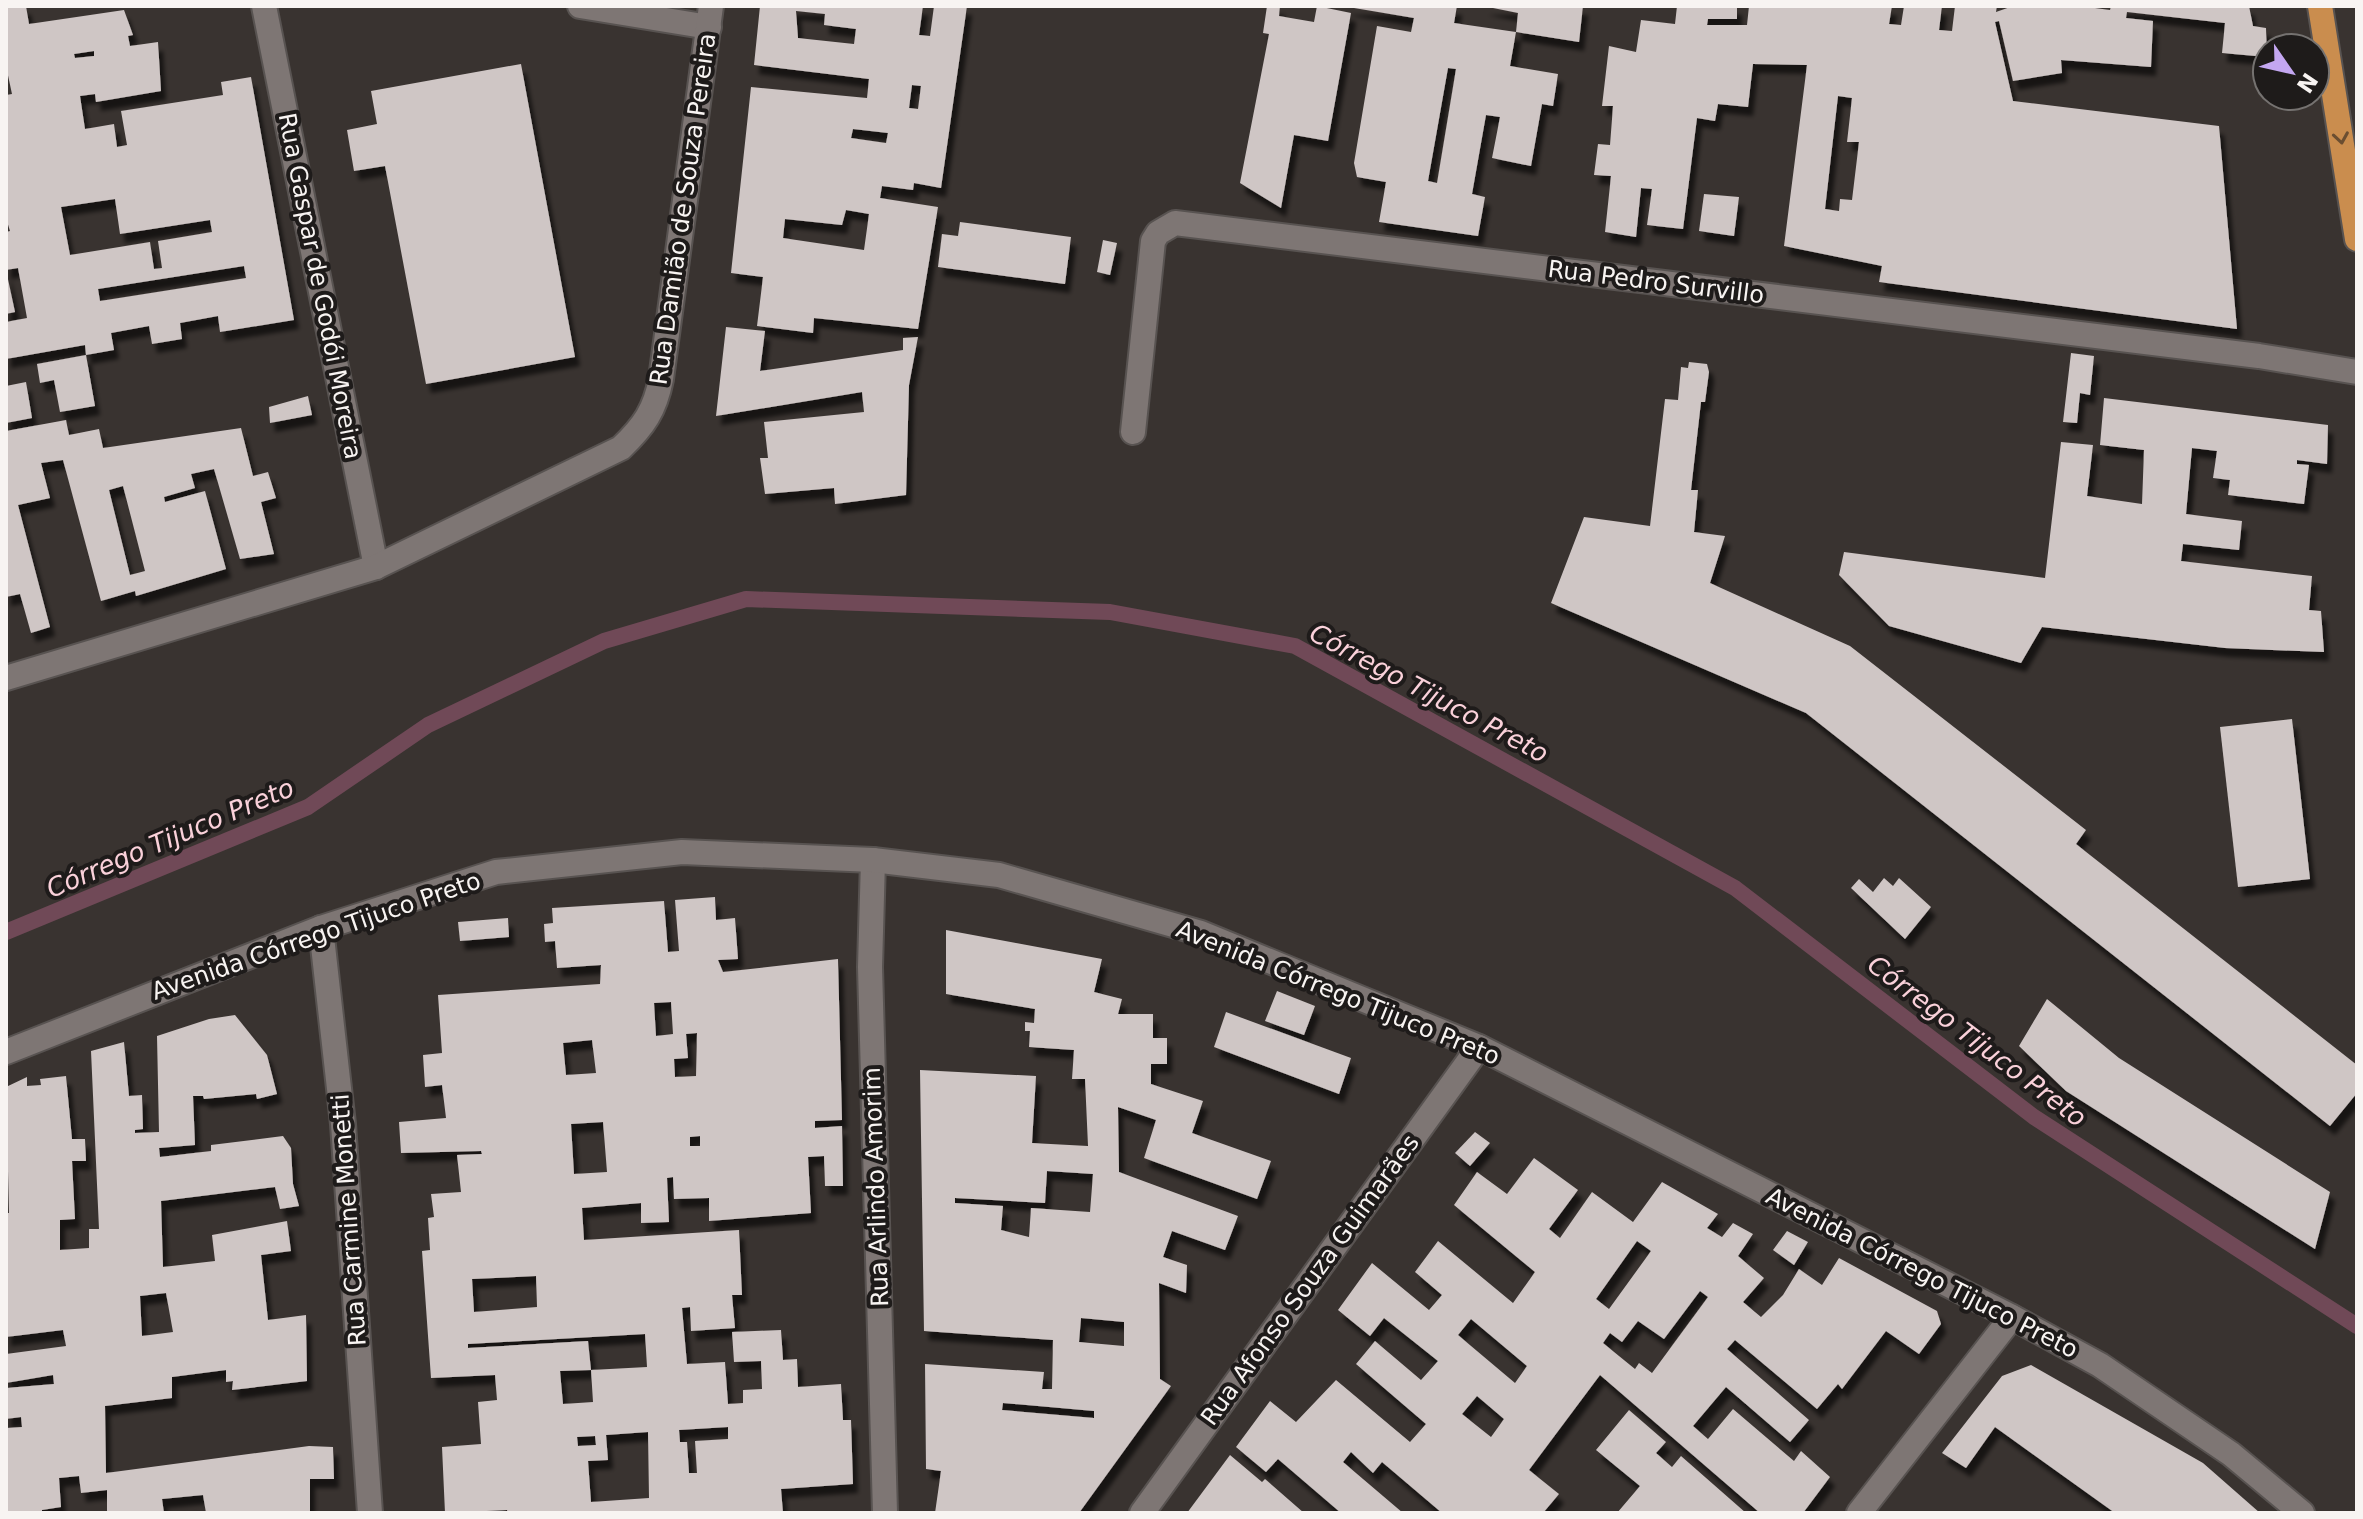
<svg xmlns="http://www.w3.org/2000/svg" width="2363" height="1519" font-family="'DejaVu Sans',sans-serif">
<defs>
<filter id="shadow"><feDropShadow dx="5" dy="9" stdDeviation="2" flood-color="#0009"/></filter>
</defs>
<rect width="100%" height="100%" fill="#393330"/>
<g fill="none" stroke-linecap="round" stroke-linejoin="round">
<path stroke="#704957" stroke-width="16" d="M 6,932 L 308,807 L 428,725 L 604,641 L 746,599 L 1110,612 L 1295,646 L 1735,888 L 2034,1117 L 2357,1326"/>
</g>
<g fill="#cfc6c5" fill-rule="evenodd" filter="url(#shadow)">
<path d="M 6,6 L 26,6 L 29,24 L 124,10 L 133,35 L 128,36 L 130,46 L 158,42 L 161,91 L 96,102 L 95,94 L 80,96 L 85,129 L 114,124 L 117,147 L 127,145 L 121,111 L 223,95 L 221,82 L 251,77 L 294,320 L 220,332 L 218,316 L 180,323 L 182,339 L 152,344 L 149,326 L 111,333 L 114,350 L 86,355 L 85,345 L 6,359 L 6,322 L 27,318 L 18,268 L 6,270 L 6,232 L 10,231 L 6,218 L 6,95 L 12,94 L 6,66 ZM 94,51 L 94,56 L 75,58 L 74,54 ZM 115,199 L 120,234 L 210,220 L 212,232 L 158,241 L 162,268 L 154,269 L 150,242 L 70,255 L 61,207 ZM 244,266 L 246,278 L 100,301 L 98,289 Z"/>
<path d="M 760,6 L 923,6 L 919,35 L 930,36 L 934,6 L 967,6 L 941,188 L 914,183 L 913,190 L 882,186 L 880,198 L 938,207 L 918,329 L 814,318 L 813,333 L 757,326 L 763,277 L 731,273 L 751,87 L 867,98 L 869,79 L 754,65 ZM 796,11 L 825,14 L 824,25 L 856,29 L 854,44 L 798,38 ZM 912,85 L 921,86 L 918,109 L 909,108 ZM 853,129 L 888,133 L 886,143 L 851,138 ZM 846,210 L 869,214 L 864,250 L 783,238 L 785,219 L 842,225 Z"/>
<path d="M 1267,6 L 1280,6 L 1279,16 L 1314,22 L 1317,6 L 1351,13 L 1328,141 L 1294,135 L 1281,208 L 1240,183 L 1269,34 L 1263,33 Z"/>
<path d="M 1342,6 L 1457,6 L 1454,23 L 1516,32 L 1518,13 L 1483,6 L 1583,6 L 1579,42 L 1516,32 L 1510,66 L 1558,74 L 1553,106 L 1542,104 L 1531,166 L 1492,158 L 1500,117 L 1486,115 L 1472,194 L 1485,197 L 1478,236 L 1379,222 L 1386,182 L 1357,177 L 1354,163 L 1377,26 L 1411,32 L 1414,18 ZM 1448,68 L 1456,69 L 1437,183 L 1428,181 Z"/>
<path d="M 1677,6 L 1737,6 L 1737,19 L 1708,19 L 1707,25 L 1747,25 L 1749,6 L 1892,6 L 1889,24 L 1901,25 L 1904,6 L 1942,6 L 1939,30 L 1952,31 L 1955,6 L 1997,6 L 1996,12 L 2013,6 L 2080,6 L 2110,10 L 2111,6 L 2249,6 L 2253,26 L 2266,28 L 2267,57 L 2222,53 L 2225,23 L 2127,12 L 2126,18 L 2153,21 L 2151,67 L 2061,60 L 2062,73 L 2013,81 L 1999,21 L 1995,22 L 2013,101 L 2219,126 L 2237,329 L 1879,282 L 1882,266 L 1784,246 L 1807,65 L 1753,64 L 1748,107 L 1718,104 L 1715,121 L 1697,118 L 1683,229 L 1647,225 L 1652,189 L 1641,188 L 1636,237 L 1605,232 L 1611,176 L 1594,175 L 1598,144 L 1610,145 L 1613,106 L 1602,106 L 1609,46 L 1636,52 L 1641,20 L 1675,24 ZM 1838,96 L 1852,98 L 1847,142 L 1859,142 L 1852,200 L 1840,199 L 1839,211 L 1825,209 Z"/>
<path d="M 521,64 L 575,357 L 426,384 L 385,166 L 354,171 L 347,130 L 377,124 L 371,91 Z"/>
<path d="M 1704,194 L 1739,197 L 1734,236 L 1699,231 Z"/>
<path d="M 960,222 L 1071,237 L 1065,284 L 938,267 L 942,234 L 958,236 Z"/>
<path d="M 1103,240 L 1117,243 L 1110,275 L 1097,272 Z"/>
<path d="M 6,270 L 15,312 L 6,314 Z"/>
<path d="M 726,327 L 765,331 L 760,371 L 903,350 L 903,338 L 918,337 L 909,385 L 906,495 L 835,504 L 834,488 L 765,494 L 760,458 L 768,458 L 764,422 L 864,412 L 862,392 L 716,416 Z"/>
<path d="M 2071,353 L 2094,356 L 2090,395 L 2080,393 L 2077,423 L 2063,422 Z"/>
<path d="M 86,355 L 95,406 L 60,412 L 54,380 L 40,383 L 37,364 Z"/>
<path d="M 1689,362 L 1707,364 L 1709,372 L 1705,402 L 1701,402 L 1691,490 L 1698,490 L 1694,532 L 1725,536 L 1710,583 L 1850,646 L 2086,830 L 2076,844 L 2357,1065 L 2357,1093 L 2330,1126 L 1806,713 L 1551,603 L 1584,517 L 1650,526 L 1665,399 L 1678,400 L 1681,367 L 1688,368 Z"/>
<path d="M 26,382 L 32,418 L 6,423 L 6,386 Z"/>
<path d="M 308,396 L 312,415 L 270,423 L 269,407 Z"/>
<path d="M 2104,398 L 2328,425 L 2327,464 L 2297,460 L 2297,464 L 2309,465 L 2304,504 L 2228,495 L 2230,480 L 2213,478 L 2217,451 L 2192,448 L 2186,514 L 2242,521 L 2239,550 L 2183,544 L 2181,561 L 2312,576 L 2309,610 L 2321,611 L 2324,652 L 2225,648 L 2042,627 L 2021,663 L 1889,626 L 1839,575 L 1844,552 L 2045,578 L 2061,442 L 2093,445 L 2087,496 L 2142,504 L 2144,450 L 2100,445 Z"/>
<path d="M 66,420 L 69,435 L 99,429 L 103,448 L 241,428 L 253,476 L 268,472 L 276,498 L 261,502 L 274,554 L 240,559 L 214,469 L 191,474 L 195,488 L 164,497 L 165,502 L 205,491 L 226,569 L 136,596 L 135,591 L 101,601 L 63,460 L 41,463 L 50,498 L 18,505 L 50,627 L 31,633 L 20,594 L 6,597 L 6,431 ZM 123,486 L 145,571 L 130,575 L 109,490 Z"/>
<path d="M 2292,719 L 2310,879 L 2238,887 L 2220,727 Z"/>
<path d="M 1884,878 L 1893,886 L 1899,878 L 1931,907 L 1905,939 L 1851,888 L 1859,879 L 1873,892 Z"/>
<path d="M 715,897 L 716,920 L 735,918 L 738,959 L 718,960 L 723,972 L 838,959 L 842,1120 L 815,1121 L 815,1128 L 842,1126 L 843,1186 L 825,1186 L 824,1156 L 808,1157 L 811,1213 L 709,1221 L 709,1198 L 674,1199 L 673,1177 L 667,1178 L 669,1222 L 641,1223 L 641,1203 L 582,1208 L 584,1240 L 739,1230 L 742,1295 L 732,1295 L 735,1328 L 691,1331 L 690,1307 L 682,1308 L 687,1364 L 725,1362 L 728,1404 L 743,1403 L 743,1390 L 762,1389 L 761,1361 L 734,1362 L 732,1332 L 781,1330 L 783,1360 L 797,1359 L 798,1387 L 841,1384 L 843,1420 L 851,1420 L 853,1484 L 781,1489 L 783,1513 L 508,1513 L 507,1510 L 445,1513 L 442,1447 L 481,1444 L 478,1402 L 497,1400 L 495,1375 L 431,1378 L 422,1251 L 430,1250 L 428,1218 L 434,1217 L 431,1194 L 461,1192 L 457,1155 L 482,1154 L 481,1151 L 401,1153 L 399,1122 L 446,1118 L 442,1085 L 425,1087 L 423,1055 L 442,1053 L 438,995 L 600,984 L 601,965 L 557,968 L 555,941 L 545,942 L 544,924 L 553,923 L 552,908 L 664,901 L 668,952 L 679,951 L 675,900 ZM 671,1002 L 673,1034 L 656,1036 L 654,1003 ZM 697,1033 L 696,1076 L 675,1077 L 674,1059 L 688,1058 L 686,1034 ZM 592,1040 L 596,1073 L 566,1075 L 563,1043 ZM 603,1122 L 607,1172 L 574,1174 L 571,1124 ZM 700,1136 L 700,1146 L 690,1146 L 690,1137 ZM 536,1276 L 537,1307 L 474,1312 L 472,1279 ZM 645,1334 L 647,1367 L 591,1370 L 588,1341 L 468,1348 L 468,1344 ZM 591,1370 L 593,1402 L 563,1404 L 560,1371 ZM 728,1427 L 728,1439 L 695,1441 L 697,1473 L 689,1473 L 687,1442 L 680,1442 L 679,1430 ZM 648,1432 L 649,1498 L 591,1502 L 588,1461 L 608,1460 L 606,1435 ZM 595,1436 L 596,1445 L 578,1446 L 577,1437 Z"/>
<path d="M 508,918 L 509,937 L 460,941 L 458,922 Z"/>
<path d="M 946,930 L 1102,959 L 1094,992 L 1122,999 L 1118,1014 L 1153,1014 L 1153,1038 L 1167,1038 L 1167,1064 L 1151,1064 L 1151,1084 L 1203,1101 L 1192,1133 L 1271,1161 L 1257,1199 L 1144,1158 L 1156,1120 L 1118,1107 L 1119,1172 L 1238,1216 L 1225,1250 L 1172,1231 L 1163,1257 L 1187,1265 L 1186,1293 L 1159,1283 L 1160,1379 L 1171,1386 L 1079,1513 L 935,1513 L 941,1471 L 926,1469 L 925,1364 L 1044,1372 L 1042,1389 L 1052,1389 L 1053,1340 L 924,1331 L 920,1070 L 1036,1076 L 1032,1143 L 1088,1146 L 1085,1079 L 1072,1079 L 1074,1050 L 1029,1047 L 1030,1031 L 1025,1031 L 1025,1022 L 1034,1023 L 1035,1009 L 946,994 ZM 1047,1171 L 1093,1174 L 1090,1212 L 1031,1208 L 1029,1237 L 1001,1230 L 1003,1206 L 955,1203 L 955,1198 L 1045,1203 ZM 1081,1318 L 1124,1322 L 1124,1346 L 1079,1342 ZM 1003,1403 L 1094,1411 L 1094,1418 L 1002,1410 Z"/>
<path d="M 1277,991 L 1315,1006 L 1304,1035 L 1265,1021 Z"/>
<path d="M 2047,999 L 2119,1058 L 2330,1192 L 2315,1249 L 2066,1091 L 2019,1046 Z"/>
<path d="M 1226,1012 L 1351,1058 L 1339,1094 L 1214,1047 Z"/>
<path d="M 235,1015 L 267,1055 L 277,1094 L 257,1099 L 256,1094 L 204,1099 L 203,1096 L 193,1096 L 195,1145 L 159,1148 L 160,1157 L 211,1151 L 211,1145 L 283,1136 L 291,1148 L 293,1184 L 299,1206 L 280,1209 L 275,1187 L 161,1201 L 163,1267 L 215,1261 L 212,1235 L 287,1221 L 291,1251 L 261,1255 L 268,1320 L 306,1315 L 307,1381 L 232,1390 L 233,1381 L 226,1382 L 226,1370 L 172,1377 L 172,1398 L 105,1406 L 106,1473 L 309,1446 L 333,1447 L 334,1479 L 310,1479 L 310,1513 L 206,1513 L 203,1495 L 162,1499 L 164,1513 L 107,1513 L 107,1490 L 81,1493 L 79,1476 L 59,1478 L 61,1507 L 42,1510 L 42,1513 L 6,1513 L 6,1428 L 22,1427 L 21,1417 L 6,1419 L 6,1388 L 54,1384 L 53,1375 L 6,1383 L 6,1354 L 66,1346 L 63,1330 L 6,1337 L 6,1213 L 9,1213 L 6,1087 L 27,1077 L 27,1086 L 41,1085 L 40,1079 L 66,1076 L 72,1139 L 85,1139 L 86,1161 L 72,1161 L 75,1219 L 60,1220 L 60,1250 L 89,1248 L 89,1229 L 99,1229 L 91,1051 L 124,1042 L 129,1096 L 142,1095 L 143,1129 L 135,1130 L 135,1133 L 159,1132 L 157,1036 L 209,1019 ZM 166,1293 L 173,1332 L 142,1336 L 140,1296 Z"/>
<path d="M 1475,1132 L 1490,1143 L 1470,1166 L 1455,1153 Z"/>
<path d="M 1534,1158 L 1578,1190 L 1549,1229 L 1560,1238 L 1592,1192 L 1633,1222 L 1662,1182 L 1718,1214 L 1707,1228 L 1722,1237 L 1733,1223 L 1753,1234 L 1738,1256 L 1764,1278 L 1743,1302 L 1761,1317 L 1783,1295 L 1799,1269 L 1822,1285 L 1839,1258 L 1937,1311 L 1941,1324 L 1919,1354 L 1886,1331 L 1842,1389 L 1838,1384 L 1817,1409 L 1735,1340 L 1727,1349 L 1809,1420 L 1790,1442 L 1726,1387 L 1693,1426 L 1708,1439 L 1733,1409 L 1794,1461 L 1801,1451 L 1830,1477 L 1803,1513 L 1760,1513 L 1600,1375 L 1529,1470 L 1559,1494 L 1543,1513 L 1442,1513 L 1382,1462 L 1373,1473 L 1351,1452 L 1343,1462 L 1403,1513 L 1341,1513 L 1278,1459 L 1266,1472 L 1236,1447 L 1270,1401 L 1296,1422 L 1336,1380 L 1410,1442 L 1426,1424 L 1356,1364 L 1375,1341 L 1421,1380 L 1438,1361 L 1384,1318 L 1370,1336 L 1338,1310 L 1372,1263 L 1429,1310 L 1442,1295 L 1415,1272 L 1438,1241 L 1513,1303 L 1535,1272 L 1454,1205 L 1477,1172 L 1507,1194 ZM 1637,1241 L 1651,1251 L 1609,1309 L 1596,1299 ZM 1700,1291 L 1708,1297 L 1652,1373 L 1639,1363 L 1635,1369 L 1603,1343 L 1610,1333 L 1622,1342 L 1638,1321 L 1664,1339 ZM 1471,1319 L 1527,1366 L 1515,1383 L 1458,1335 ZM 1477,1396 L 1504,1419 L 1491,1437 L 1462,1414 Z"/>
<path d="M 1787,1231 L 1808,1242 L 1794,1265 L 1773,1250 Z"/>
<path d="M 2031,1365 L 2203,1463 L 2260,1513 L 2115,1513 L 1995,1427 L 1966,1468 L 1942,1453 L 2002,1376 Z"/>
<path d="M 1629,1410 L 1666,1442 L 1656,1453 L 1672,1467 L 1681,1456 L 1746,1513 L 1617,1513 L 1640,1486 L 1596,1450 Z"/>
<path d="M 1230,1455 L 1262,1482 L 1265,1479 L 1304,1513 L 1187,1513 Z"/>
</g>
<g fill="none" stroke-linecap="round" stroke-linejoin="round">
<g stroke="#585351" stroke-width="28">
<g id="minor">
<path d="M 264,6 L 376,567"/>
<path d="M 580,6 L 709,27"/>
<path d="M 1133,432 L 1153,241 L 1158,233 L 1175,223 L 2259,356 L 2357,372"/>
<path d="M 6,678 L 376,567 L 621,448 C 644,426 655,410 661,379 L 711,6"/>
<path d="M 873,860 L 870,967 L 885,1513"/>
<path d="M 321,928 L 343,1124 L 370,1513"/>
<path d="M 6,1052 L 321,928 L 496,872 L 682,852 L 873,860 L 999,875 L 1201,933 L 1479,1047 L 2012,1317 L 2100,1365 L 2231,1454 L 2302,1513"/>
<path d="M 1142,1513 L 1479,1047"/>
<path d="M 1859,1513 L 2012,1317"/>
</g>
</g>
<g stroke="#585351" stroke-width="28">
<path id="major" d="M 2320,6 L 2357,239"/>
</g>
<use href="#minor" stroke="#7e7674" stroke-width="24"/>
<use href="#major" stroke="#ca8d4e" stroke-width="24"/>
</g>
<defs><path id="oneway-chevron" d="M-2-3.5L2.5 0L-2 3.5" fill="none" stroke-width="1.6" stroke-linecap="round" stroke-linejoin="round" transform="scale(2)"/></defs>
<use stroke="#6b4e31" href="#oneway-chevron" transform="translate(2341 138) rotate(81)"/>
<g text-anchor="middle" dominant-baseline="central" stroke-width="8" stroke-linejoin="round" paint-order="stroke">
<g font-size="24" fill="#f8f4f2" stroke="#1e1b1a">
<text transform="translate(683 209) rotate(-82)">Rua Damião de Souza Pereira</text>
<text transform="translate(1656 282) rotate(7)">Rua Pedro Survillo</text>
<text transform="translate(320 286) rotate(79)">Rua Gaspar de Godói Moreira</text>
<text transform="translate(316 936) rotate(-19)">Avenida Córrego Tijuco Preto</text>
<text transform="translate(1338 993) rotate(22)">Avenida Córrego Tijuco Preto</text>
<text transform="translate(876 1187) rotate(-92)">Rua Arlindo Amorim</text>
<text transform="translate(349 1220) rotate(-94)">Rua Carmine Monetti</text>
<text transform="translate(1922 1273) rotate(27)">Avenida Córrego Tijuco Preto</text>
<text transform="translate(1310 1280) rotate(-54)">Rua Afonso Souza Guimarães</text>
</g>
<g font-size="26" font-style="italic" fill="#fad1da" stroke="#1e1b1a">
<text transform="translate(1429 693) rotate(28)">Córrego Tijuco Preto</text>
<text transform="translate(170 838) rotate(-23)">Córrego Tijuco Preto</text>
<text transform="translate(1977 1041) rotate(37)">Córrego Tijuco Preto</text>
</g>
</g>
<rect width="2363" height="1519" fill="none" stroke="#f8f4f2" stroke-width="16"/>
<g transform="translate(2291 72) rotate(124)"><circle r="38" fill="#1e1b1a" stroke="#757270" stroke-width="2"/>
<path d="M0-6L14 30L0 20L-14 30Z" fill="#c4a7f1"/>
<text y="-12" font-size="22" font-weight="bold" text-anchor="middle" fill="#f8f4f2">N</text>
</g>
</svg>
